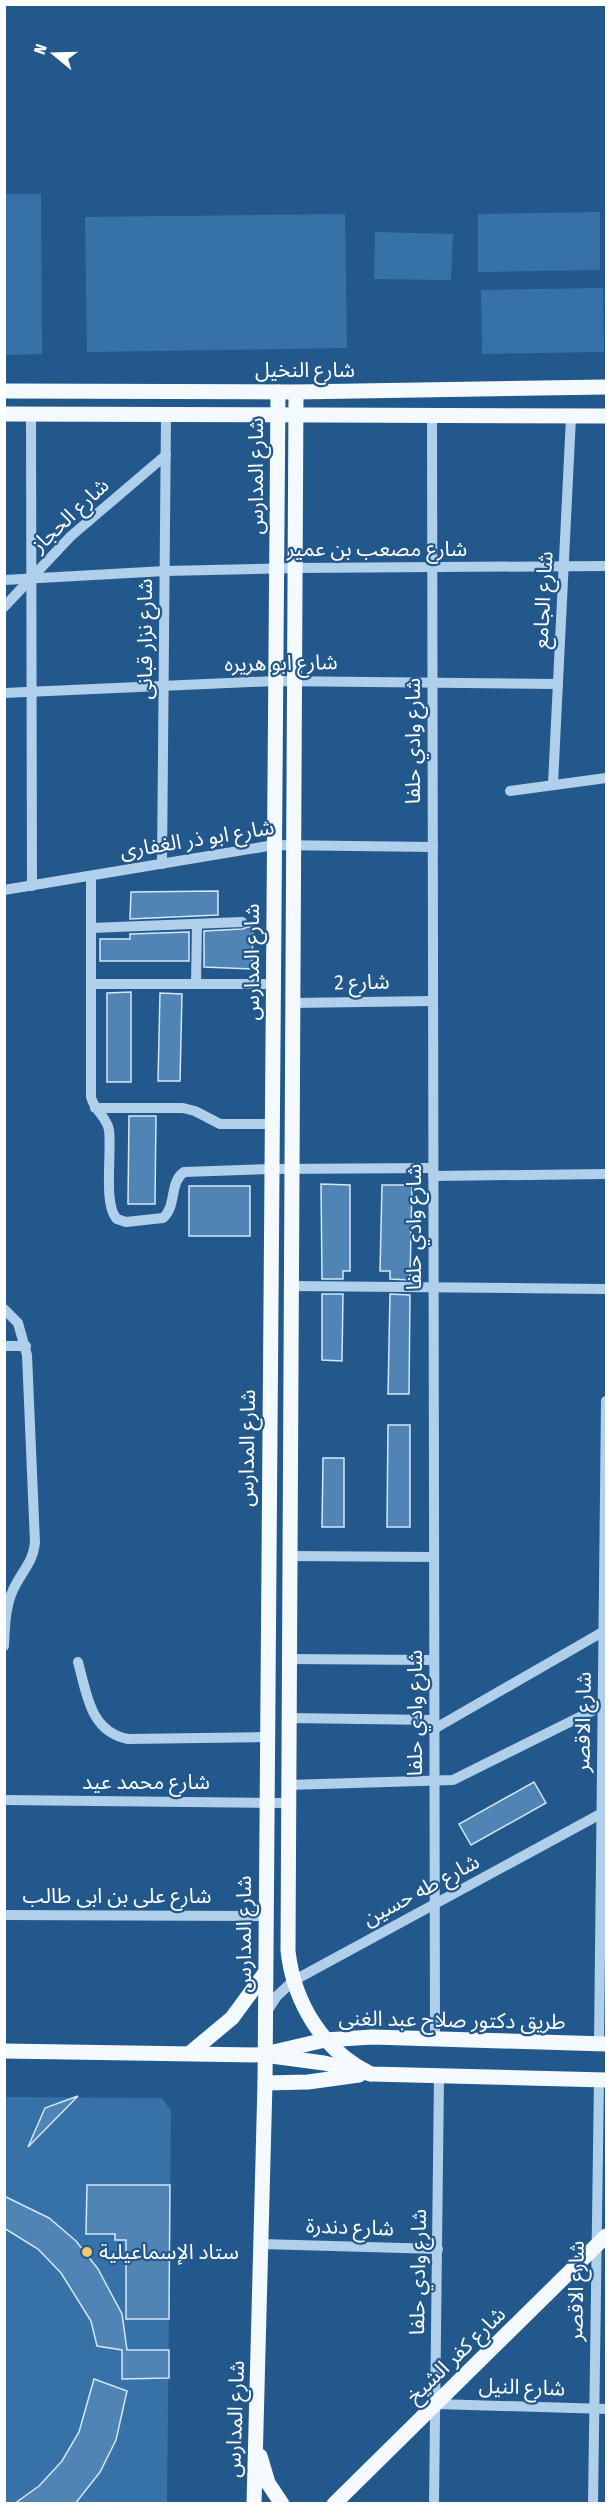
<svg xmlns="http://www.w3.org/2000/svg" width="611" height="2508" font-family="'Fira Sans Condensed','Noto Sans Arabic',sans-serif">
<rect width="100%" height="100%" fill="#22588b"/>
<g fill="#3672a8">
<path d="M 5,194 L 41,194 L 42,354 L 5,355 Z"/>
<path d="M 600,212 L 600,270 L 478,272 L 478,214 Z"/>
<path d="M 345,214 L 347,348 L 87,352 L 85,217 Z"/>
<path d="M 375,232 L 453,234 L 451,280 L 374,279 Z"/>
<path d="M 603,288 L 604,352 L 482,354 L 481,290 Z"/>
<path d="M 5,2097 L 162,2098 L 171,2111 L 167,2503 L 5,2504 Z"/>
</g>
<g fill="#4f84b4" stroke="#d4e7f8" stroke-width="1.5">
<path d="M 218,891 L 218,915 L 130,919 L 131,892 Z"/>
<path d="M 248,927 L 253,927 L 252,969 L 204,967 L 204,931 L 242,929 Z"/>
<path d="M 189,932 L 189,961 L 100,961 L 100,939 L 130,939 L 130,934 Z"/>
<path d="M 131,992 L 131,1082 L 107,1082 L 107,993 Z"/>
<path d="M 160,993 L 182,994 L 180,1081 L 158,1081 Z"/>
<path d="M 129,1116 L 156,1116 L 155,1204 L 128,1204 Z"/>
<path d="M 321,1184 L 350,1185 L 350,1271 L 343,1271 L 343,1279 L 322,1279 Z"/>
<path d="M 382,1185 L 412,1185 L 410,1280 L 390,1279 L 390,1271 L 380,1271 Z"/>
<rect x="189" y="1186" width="61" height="50"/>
<path d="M 322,1294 L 343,1294 L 342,1361 L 322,1360 Z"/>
<path d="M 390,1294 L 410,1295 L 409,1394 L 388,1394 Z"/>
<path d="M 388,1425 L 410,1425 L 410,1527 L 387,1527 Z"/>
<path d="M 323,1458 L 344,1458 L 344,1527 L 322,1527 Z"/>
<path d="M 534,1782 L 546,1803 L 471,1845 L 459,1824 Z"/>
<path d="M 78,2096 L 28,2147 L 45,2108 Z"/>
<path d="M 87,2185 L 170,2185 L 169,2319 L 126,2319 L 126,2240 L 115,2240 L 115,2234 L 86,2234 Z"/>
<path d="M 4,2196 L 49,2218 L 76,2241 L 98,2269 L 122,2314 L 127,2350 L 169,2350 L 169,2378 L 122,2379 L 122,2350 L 97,2346 L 91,2321 L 61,2273 L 38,2249 L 4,2228 Z"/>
<path d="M 94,2379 L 127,2391 L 116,2440 L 100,2472 L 75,2504 L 14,2504 L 39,2486 L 62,2461 L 79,2432 Z"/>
</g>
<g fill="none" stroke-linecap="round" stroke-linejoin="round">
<g stroke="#b0cfeb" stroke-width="10">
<path d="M 31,414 L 32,886"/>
<path d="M 432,415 L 435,2039"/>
<path d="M 4,580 L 165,571 L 295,568 L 606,566"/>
<path d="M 4,607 L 71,536 L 166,455"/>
<path d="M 4,693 L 275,681 L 558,684"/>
<path d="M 553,784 L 571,417"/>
<path d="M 510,791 L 606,778"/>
<path d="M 162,864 L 166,415"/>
<path d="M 91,876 L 91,1097 C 94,1110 107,1117 109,1130 C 112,1151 103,1206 117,1219 L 126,1222 L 163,1218 C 177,1206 169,1182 184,1172 L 271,1169 L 433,1168"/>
<path d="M 4,890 L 274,845 L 433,847"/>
<path d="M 91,928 L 242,922"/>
<path d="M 91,984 L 272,984"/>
<path d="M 196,984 L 197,924"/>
<path d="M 292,1003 L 433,1001"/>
<path d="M 95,1108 L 183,1108 L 195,1111 L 220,1124 L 271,1124"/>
<path d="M 433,1176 L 606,1174"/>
<path d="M 291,1286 L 606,1289"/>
<path d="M 4,1309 L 18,1323 L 27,1355 L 35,1543 C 33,1563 21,1572 13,1590 C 5,1608 5,1627 4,1646"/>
<path d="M 4,1346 L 26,1346"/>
<path d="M 289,1556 L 434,1557"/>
<path d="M 288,1659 L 434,1660"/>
<path d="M 78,1662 C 87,1694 90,1732 128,1739 L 266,1737"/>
<path d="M 288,1718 L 434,1720"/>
<path d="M 434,1729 L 606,1630"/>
<path d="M 287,1785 L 453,1780 L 606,1704"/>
<path d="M 4,1800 L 287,1803"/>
<path d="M 4,1915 L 265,1916"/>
<path d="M 266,2013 L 277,1996 L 293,1981 L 606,1811"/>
<path d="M 599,2044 L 606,1401"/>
<path d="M 261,2244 L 438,2249"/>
<path d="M 436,2404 L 606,2409"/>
<path d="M 434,2504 L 439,2076"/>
<path d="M 593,2504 L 599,2079"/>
</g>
<g stroke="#f4f9fe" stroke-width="15">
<path d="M 4,391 L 296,392 L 606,387"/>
<path d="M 296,392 L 288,1951 C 294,2003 323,2051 371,2074"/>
<path d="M 4,414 L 606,416"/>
<path d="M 4,2051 L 264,2055 L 324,2063 L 371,2074 L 606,2080"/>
<path d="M 190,2053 L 232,2018 L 265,1973"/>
<path d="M 269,2053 L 325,2040 L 372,2037 L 606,2044"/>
<path d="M 265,2083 L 308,2082 L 359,2075"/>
<path d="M 260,2456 L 268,2483 L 282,2504"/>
<path d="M 254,2504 L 265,2083 L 278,392"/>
<path d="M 334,2504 L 606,2236"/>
</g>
</g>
<circle fill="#f7c672" stroke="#22588b" stroke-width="2" cx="87" cy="2252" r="6"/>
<g text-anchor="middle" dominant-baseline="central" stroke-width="4.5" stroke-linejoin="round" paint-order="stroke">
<g font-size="21" fill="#fff" stroke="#22588b">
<text x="305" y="370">شارع النخيل</text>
<text transform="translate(256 476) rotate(-90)">شارع المدارس</text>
<text transform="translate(70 515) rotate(-43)">شارع الحجاز</text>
<text x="377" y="549">شارع مصعب بن عمير</text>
<text transform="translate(543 600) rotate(-87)">شارع الجامع</text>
<text transform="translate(145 639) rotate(-90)">شارع نزار قبانى</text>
<text transform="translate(281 663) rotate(-1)">شارع ابو هريره</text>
<text transform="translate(413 741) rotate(-90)">شارع وادي حلفا</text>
<text transform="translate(197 839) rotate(-9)">شارع ابو ذر الغفارى</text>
<text transform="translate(252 962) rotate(-90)">شارع المدارس</text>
<text transform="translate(362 982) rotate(-1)">شارع 2</text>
<text transform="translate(414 1227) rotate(-90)">شارع وادي حلفا</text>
<text transform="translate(247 1448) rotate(-89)">شارع المدارس</text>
<text transform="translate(415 1713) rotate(-90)">شارع وادي حلفا</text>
<text transform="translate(583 1722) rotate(-89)">شارع الاقصر</text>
<text x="146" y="1782">شارع محمد عيد</text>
<text transform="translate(421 1890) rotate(-28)">شارع طه حسين</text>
<text x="117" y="1896">شارع على بن ابى طالب</text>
<text transform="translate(244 1934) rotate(-90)">شارع المدارس</text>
<text transform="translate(452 2020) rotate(1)">طريق دكتور صلاح عبد الغنى</text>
<text transform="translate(350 2227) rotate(2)">شارع دندرة</text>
<text transform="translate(418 2272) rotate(-89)">شارع وادي حلفا</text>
<text transform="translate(576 2291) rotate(-89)">شارع الاقصر</text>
<text transform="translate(456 2355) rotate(-44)">شارع كفر الشيخ</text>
<text transform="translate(522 2387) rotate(2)">شارع النيل</text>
<text transform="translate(235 2419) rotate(-88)">شارع المدارس</text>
</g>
<g font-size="21" fill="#fff" stroke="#22588b" text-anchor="start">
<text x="99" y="2252">ستاد الإسماعيلية</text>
</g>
</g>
<rect width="611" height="2508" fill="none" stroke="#ffffff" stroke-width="12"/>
<g transform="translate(54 54) rotate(289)" stroke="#22588b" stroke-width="4.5" paint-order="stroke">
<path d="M0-4.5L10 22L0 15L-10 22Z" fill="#ffffff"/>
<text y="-9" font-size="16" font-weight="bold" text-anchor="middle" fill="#ffffff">N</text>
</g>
</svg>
